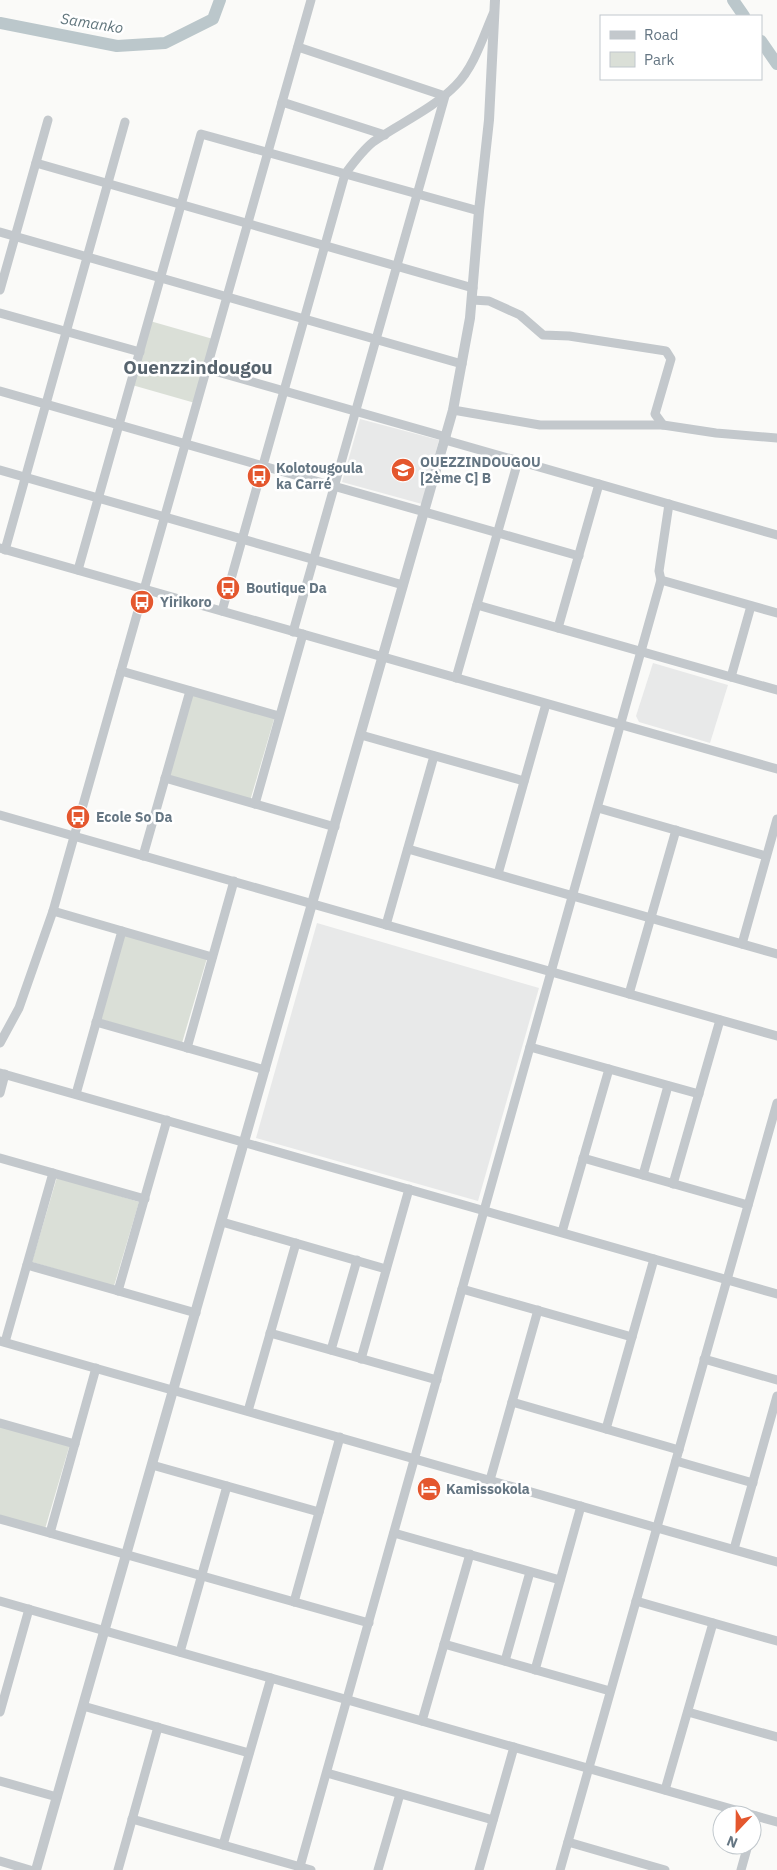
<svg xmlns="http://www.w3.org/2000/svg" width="777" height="1870" font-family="'IBM Plex Sans',sans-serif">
<rect width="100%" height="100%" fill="#fafaf8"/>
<g fill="#e8e9e9">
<path d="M 360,419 L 439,440 L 422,504 L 342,482 Z"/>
<path d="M 653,663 L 728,685 L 710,743 L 639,722 L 636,716 Z"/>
<path d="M 317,923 L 539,988 L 478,1201 L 256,1138 Z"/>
</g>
<g fill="#dadfd7">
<path d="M 150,321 L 213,339 L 195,403 L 132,385 Z"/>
<path d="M 193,692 L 275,716 L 250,801 L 168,777 Z"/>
<path d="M 124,934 L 207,958 L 182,1043 L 100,1019 Z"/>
<path d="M 57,1177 L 139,1202 L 114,1286 L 32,1262 Z"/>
<path d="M 0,1424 L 70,1444 L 45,1529 L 0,1516 Z"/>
</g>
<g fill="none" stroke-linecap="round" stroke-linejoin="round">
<g stroke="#bbc7cb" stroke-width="12">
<path d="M 733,0 L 744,16"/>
<path d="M 0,23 L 117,46 L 165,43 L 213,19 L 220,0"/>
<path d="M 761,41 L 777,64"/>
</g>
<g stroke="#c3c8cc" stroke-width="9">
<path d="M 282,102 L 385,135"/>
<path d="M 36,163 L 473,288"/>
<path d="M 0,232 L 462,364"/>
<path d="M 0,290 L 48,120"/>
<path d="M 472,300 L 489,301 L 520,315 L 543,335 L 569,336 L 666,351 L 671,359 L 655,414 L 663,425"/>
<path d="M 0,313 L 140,352"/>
<path d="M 207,369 L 446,437"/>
<path d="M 0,391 L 579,556"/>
<path d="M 453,410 L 540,425 L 663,425 L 716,433 L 777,438"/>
<path d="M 445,440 L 777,535"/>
<path d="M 0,470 L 403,585"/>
<path d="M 0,548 L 777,769"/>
<path d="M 5,550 L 125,122"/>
<path d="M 78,570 L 201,134 L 479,211"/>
<path d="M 661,580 L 777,613"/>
<path d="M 477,605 L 777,690"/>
<path d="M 222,611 L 345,174 C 354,162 362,151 373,142 C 400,123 433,109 456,85 C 474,67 483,37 493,14"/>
<path d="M 558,628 L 599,484"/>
<path d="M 293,632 L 445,96 L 298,47"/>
<path d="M 121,671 L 279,716"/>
<path d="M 731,677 L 751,606"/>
<path d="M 456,678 L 518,461"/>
<path d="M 361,735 L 524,781"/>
<path d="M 165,778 L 335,827"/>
<path d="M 255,804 L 303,634"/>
<path d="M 598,808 L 766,856"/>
<path d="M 0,815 L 777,1036"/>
<path d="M 408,849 L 777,954"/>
<path d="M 143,856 L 190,691"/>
<path d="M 498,874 L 546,704"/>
<path d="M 53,911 L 212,957"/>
<path d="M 386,925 L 434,756"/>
<path d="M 742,944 L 777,819"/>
<path d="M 629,994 L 676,830"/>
<path d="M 96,1022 L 265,1070"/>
<path d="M 0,1043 L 19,1008 L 53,911 L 311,0"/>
<path d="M 530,1047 L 699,1094"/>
<path d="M 187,1048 L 234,881"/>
<path d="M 0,1073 L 777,1294"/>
<path d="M 0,1093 L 5,1074"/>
<path d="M 76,1094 L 122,931"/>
<path d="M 0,1158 L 145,1199"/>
<path d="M 583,1158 L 748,1205"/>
<path d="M 643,1175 L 668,1086"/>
<path d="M 673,1184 L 720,1020"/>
<path d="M 222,1222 L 386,1269"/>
<path d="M 562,1232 L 609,1069"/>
<path d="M 27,1265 L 196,1313"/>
<path d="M 462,1289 L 632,1337"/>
<path d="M 118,1291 L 167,1120"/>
<path d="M 270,1333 L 437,1380"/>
<path d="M 0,1341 L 777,1562"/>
<path d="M 5,1342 L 53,1173"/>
<path d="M 331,1350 L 357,1260"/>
<path d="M 361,1359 L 409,1189"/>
<path d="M 704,1359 L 777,1380"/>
<path d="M 512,1402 L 679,1450"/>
<path d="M 248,1411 L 296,1243"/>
<path d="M 0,1423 L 75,1444"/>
<path d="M 606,1429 L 654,1259"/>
<path d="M 676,1461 L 753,1483"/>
<path d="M 152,1465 L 319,1512"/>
<path d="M 490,1480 L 538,1310"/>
<path d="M 0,1519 L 369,1623"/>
<path d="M 50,1533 L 96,1368"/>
<path d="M 394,1533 L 560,1580"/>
<path d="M 734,1549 L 777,1396"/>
<path d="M 0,1601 L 777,1822"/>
<path d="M 636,1601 L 777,1641"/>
<path d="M 294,1602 L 340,1437"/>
<path d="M 444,1644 L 610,1691"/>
<path d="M 180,1652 L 227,1486"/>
<path d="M 505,1661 L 530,1572"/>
<path d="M 535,1670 L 581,1506"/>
<path d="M 83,1706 L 249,1753"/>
<path d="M 0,1712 L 29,1609"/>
<path d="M 688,1712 L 777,1737"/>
<path d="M 422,1721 L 470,1554"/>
<path d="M 327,1773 L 493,1820"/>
<path d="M 0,1781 L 57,1797"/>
<path d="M 665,1790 L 713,1623"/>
<path d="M 132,1819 L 311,1870"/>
<path d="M 752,1831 L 756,1816"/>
<path d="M 568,1842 L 665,1870"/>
<path d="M 223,1845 L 271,1678"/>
<path d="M 0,1861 L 30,1870"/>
<path d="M 118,1870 L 158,1727"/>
<path d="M 299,1870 L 661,580 L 659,571 L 669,504"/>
<path d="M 378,1870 L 400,1794"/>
<path d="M 479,1870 L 514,1747"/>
<path d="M 560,1870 L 777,1103"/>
<path d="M 741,1870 L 748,1845"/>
</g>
<path stroke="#c3c8cc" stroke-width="10" d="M 36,1870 L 453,410 L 470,318 L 479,211 L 489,120 L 495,0"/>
</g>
<defs>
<g id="school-disc" transform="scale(1.25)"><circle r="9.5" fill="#e4572e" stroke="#fff"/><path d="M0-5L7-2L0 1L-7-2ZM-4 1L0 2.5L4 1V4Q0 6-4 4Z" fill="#fff"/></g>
<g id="bus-disc" transform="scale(1.25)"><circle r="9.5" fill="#e4572e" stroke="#fff"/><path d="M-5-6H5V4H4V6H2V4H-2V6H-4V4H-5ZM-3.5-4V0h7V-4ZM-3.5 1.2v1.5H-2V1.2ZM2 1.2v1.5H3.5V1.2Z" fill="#fff"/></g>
<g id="hotel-disc" transform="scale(1.25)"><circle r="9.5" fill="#e4572e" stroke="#fff"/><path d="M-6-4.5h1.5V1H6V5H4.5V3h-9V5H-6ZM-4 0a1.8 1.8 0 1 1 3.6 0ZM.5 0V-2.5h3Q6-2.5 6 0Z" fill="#fff"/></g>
</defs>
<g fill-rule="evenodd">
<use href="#school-disc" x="403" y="470"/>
<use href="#bus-disc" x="259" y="476"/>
<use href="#bus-disc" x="228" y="588"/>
<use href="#bus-disc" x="142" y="602"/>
<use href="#bus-disc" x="78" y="817"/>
<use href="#hotel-disc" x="429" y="1489"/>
</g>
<g text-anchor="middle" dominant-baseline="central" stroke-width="5" stroke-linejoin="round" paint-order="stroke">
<g font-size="14" font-weight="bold" fill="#657683" stroke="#fff" text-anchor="start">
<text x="420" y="462">OUEZZINDOUGOU<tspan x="420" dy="16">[2ème C] B</tspan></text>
<text x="276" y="468">Kolotougoula<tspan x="276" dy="16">ka Carré</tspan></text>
<text x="246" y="588">Boutique Da</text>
<text x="160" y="602">Yirikoro</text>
<text x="96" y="817">Ecole So Da</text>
<text x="446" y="1489">Kamissokola</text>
</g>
<g font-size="15" font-style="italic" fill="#60757c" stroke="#fff">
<text transform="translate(92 23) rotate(9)">Samanko</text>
</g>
<g font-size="19" font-weight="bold" fill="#57646e" stroke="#fff">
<text x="198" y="367">Ouenzzindougou</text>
</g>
</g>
<rect x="600" y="15" width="162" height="65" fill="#ffffff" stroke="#c1c8cd"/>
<rect x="610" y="31" width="25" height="8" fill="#c3c8cc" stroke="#c1c8cd"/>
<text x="644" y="40" font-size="15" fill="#657683">Road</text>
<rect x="610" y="52" width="25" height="15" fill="#dadfd7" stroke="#c1c8cd"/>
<text x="644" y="65" font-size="15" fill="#657683">Park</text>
<g transform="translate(737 1830) rotate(202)"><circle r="24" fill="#ffffff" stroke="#c1c8cd"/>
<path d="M0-4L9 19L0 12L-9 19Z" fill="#e4572e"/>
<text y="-8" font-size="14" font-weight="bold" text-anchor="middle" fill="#657683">N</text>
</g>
</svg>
